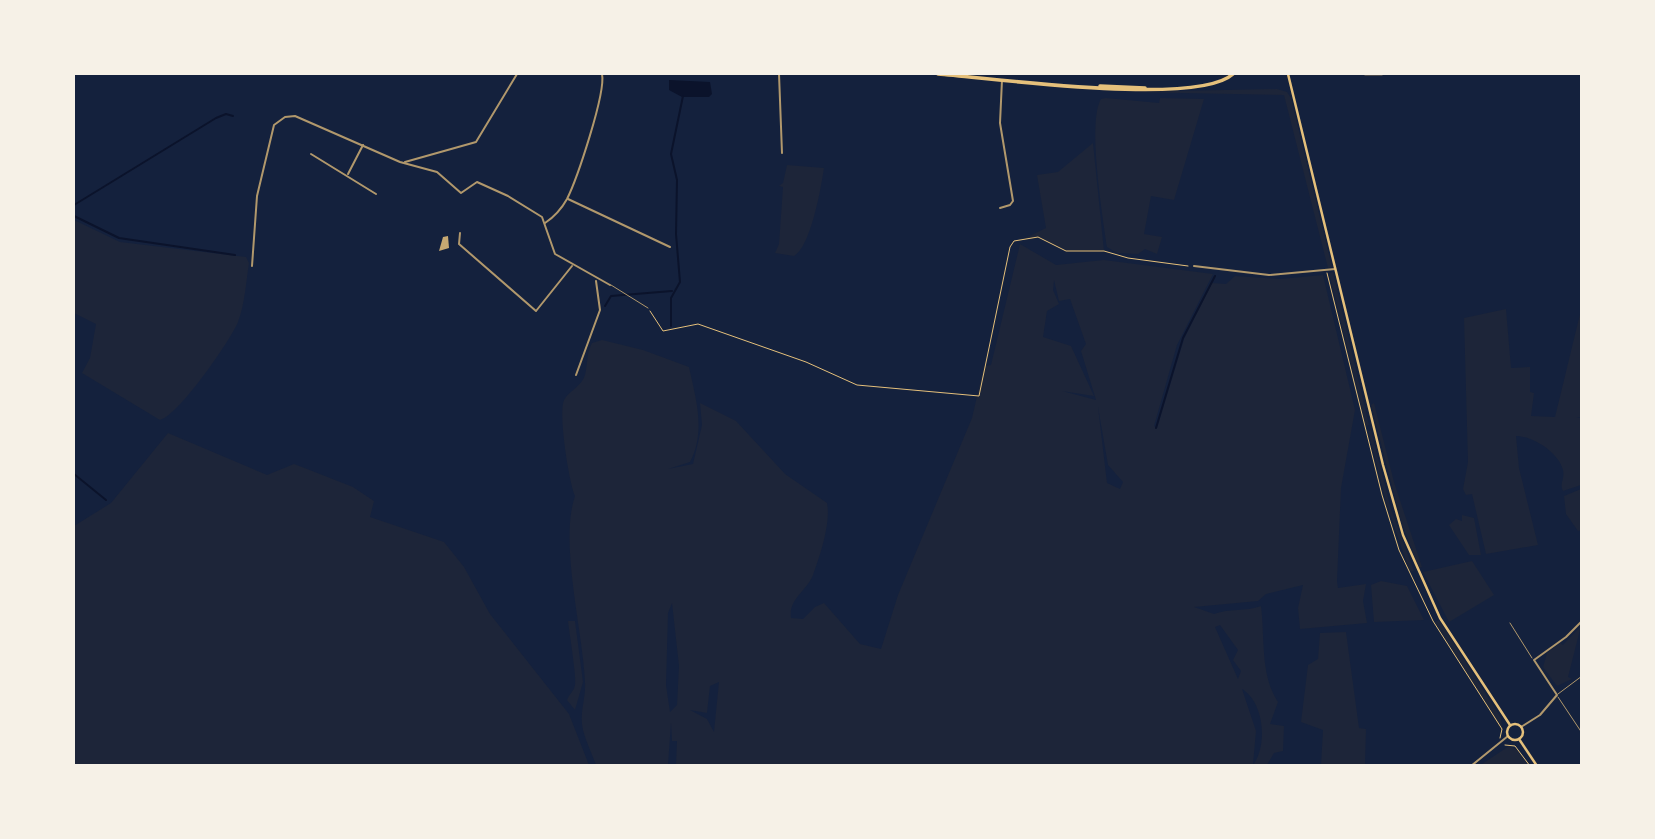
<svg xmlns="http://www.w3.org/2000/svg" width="1655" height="839" font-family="'Libre Baskerville',serif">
<rect width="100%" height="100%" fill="#14213d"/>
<g fill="#1d2539" fill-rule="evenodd">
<path d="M 1277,89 L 1287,92 L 1291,98 L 1332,267 L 1328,268 L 1284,95 L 1128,92 Z"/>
<path d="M 1106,98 L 1159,103 L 1160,98 L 1204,99 L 1174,200 L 1151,196 L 1144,234 L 1162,237 L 1157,254 L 1145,249 L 1138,254 L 1117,253 L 1107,247 C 1103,218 1087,122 1101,99 Z"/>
<path d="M 1093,143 L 1104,251 L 1066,251 L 1038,237 L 1021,240 L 1046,228 L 1037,175 L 1058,172 Z"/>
<path d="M 787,165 L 824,168 C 821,188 811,246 794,256 L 775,253 L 779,244 L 783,187 L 779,186 L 783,183 Z"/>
<path d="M 74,220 L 120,242 L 246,257 L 249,263 C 246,282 245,303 238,322 C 230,341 179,415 160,420 L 82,373 L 90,358 L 96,324 L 74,313 Z"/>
<path d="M 1020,244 L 1056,265 L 1104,260 L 1213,274 L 1177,345 L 1154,426 L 1157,428 L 1184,339 L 1212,283 L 1226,284 L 1235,276 L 1280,279 L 1323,275 L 1355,410 L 1341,488 L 1337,581 L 1338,588 L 1366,584 L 1363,601 L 1367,623 L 1300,629 L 1298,608 L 1303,585 L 1266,594 L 1258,601 L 1194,607 L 1214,614 C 1230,608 1245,612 1261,606 C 1265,637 1260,675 1278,702 L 1270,724 L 1284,726 L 1283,751 L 1274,753 L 1267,765 L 676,765 L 677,741 L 672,741 L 671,723 L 668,765 L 596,765 C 592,754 586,742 583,730 C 579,713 586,699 585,682 C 583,632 559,542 575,496 C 569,483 558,413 564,400 C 569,391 582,386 585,375 C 588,363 586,354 592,343 L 602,340 L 643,350 L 689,367 C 696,399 706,432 690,462 L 668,469 L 693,464 L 702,425 L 700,403 L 736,421 L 785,474 L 827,503 C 831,523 820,556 813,575 C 807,591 788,599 791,618 L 803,619 L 815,607 L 824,603 L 860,644 L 881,649 L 898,595 L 972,418 L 984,366 L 991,365 ZM 1054,280 L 1059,301 L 1070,299 L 1086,344 L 1081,351 L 1096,400 L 1062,391 L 1094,396 L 1071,346 L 1043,337 L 1047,311 L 1059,304 L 1053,290 ZM 1098,407 L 1108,465 L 1123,482 L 1120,489 L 1107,483 ZM 672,603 L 679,666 L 677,705 L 670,712 L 666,685 L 668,613 ZM 1220,625 L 1238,650 L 1233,660 L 1241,671 L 1238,679 L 1215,627 ZM 719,682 L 714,732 L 707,719 L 690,710 L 707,713 L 710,686 ZM 1242,689 C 1264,702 1268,745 1253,765 L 1256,731 Z"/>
<path d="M 1333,272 L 1369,425 L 1366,426 L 1329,273 Z"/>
<path d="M 1506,309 L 1511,368 L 1530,367 L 1530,392 L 1534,393 L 1531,416 L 1555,417 L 1581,310 L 1581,417 L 1576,417 L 1581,418 L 1581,485 L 1563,491 C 1559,483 1565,480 1563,470 C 1559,453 1533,436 1516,436 L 1519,468 L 1538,545 L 1486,554 L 1472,494 L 1466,495 L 1463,489 L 1468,462 L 1464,318 Z"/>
<path d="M 1374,403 L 1394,482 L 1422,567 L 1419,568 L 1401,521 L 1371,405 Z"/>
<path d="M 1371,430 L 1391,509 L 1414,571 L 1410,572 L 1387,506 L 1368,431 Z"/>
<path d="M 168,433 L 267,475 L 294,464 L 302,467 L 353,487 L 374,501 L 370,517 L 444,542 L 464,567 L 490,614 L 569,714 L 589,765 L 74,765 L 74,526 L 111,503 Z"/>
<path d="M 1581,489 L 1581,530 L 1578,531 L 1566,514 L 1564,496 Z"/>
<path d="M 1462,515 L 1474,518 L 1481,555 L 1469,555 L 1449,525 L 1456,519 L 1462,521 Z"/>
<path d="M 1472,561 L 1494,595 L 1449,622 L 1423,572 Z"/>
<path d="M 1381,581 L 1407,586 L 1424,620 L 1374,622 L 1371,585 Z"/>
<path d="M 1439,620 L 1501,718 L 1503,733 L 1435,622 Z"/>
<path d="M 568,621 L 575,621 L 583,682 L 575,710 L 567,700 C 570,693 574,691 575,685 C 577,679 569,631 568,621 Z"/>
<path d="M 1581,626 L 1568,677 L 1572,679 L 1557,686 L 1543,667 L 1547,653 L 1560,643 L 1563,645 Z"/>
<path d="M 1346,632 L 1359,728 L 1366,729 L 1365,765 L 1321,765 L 1323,730 L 1301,722 L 1308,665 L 1318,659 L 1320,633 Z"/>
<path d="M 1509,746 L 1518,750 L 1529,765 L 1479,766 Z"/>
</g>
<path fill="#0b132b" d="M 669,80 L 710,82 L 712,94 L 709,97 L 682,97 L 669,90 Z"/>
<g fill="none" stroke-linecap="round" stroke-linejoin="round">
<g stroke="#0b132b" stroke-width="2">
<path d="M 74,205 L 216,118 L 226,114 L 233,116"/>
<path d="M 74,216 L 119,238 L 235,255"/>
<path d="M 605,306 L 611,296 L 672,291"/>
<path d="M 671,326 L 671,298 L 680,282 L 676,234 L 677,180 L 671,154 L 683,96"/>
<path d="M 1156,428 L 1183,338 L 1215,276"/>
<path d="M 74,474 L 106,500"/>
</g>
</g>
<path fill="#c6a872" d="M 448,236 L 449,248 L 439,251 L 443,237 Z"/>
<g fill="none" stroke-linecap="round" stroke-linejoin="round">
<g stroke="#e5c07b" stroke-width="1">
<path d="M 1327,273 L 1382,495 L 1399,550 L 1433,621 L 1502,729 L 1500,738"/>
<path d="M 650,311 L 663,331 L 698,324 L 806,362 L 857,385 L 979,396 L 1010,247 L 1014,241 L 1038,237 L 1066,251 L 1104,251 L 1128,258 L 1188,266"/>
<path d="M 1505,745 L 1515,746 L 1530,766"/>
</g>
<g stroke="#b1986c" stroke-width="1">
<path d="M 611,285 L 648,308"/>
<path d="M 1510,623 L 1532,658"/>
<path d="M 1558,694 L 1582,676"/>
<path d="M 1558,697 L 1582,733"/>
</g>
<g stroke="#b1986c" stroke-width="2">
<path d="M 779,74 L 782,153"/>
<path d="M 311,154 L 376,194"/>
<path d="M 405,162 L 476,142 L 517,74"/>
<path d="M 348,174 L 363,145"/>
<path d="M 568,199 L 670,247"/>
<path d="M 1000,208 L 1010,205 L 1013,201 L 1000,123 L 1002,80"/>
<path d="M 545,223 C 554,217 562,208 567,199 C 577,179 606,93 602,74"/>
<path d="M 460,233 L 459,244 L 536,311 L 572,266"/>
<path d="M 252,266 L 257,196 L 274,125 L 285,117 L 295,116 L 400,162 L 437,172 L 461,193 L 477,182 L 508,196 L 542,217 L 555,254 L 610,285"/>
<path d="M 1194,266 L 1269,275 L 1335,269"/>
<path d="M 576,375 L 600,310 L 596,281"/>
<path d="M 1521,727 L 1540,715 L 1557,695 L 1534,660 L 1566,637 L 1582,621"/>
<path d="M 1471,766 L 1508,736"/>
</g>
<g stroke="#e5c07b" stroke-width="2.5">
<path d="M 1288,74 L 1383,465 L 1403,535 L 1440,618 L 1510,725"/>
<path d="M 1365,74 L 1382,74"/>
<circle cx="1515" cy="732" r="8"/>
<path d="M 1519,739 L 1537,766"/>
</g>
<g stroke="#e5c07b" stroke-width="3.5">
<path d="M 938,74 C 993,78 1197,107 1233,74"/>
<path d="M 1100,86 L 1145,88"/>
</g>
</g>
<rect width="1655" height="839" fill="none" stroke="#f6f1e7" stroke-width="150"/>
</svg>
